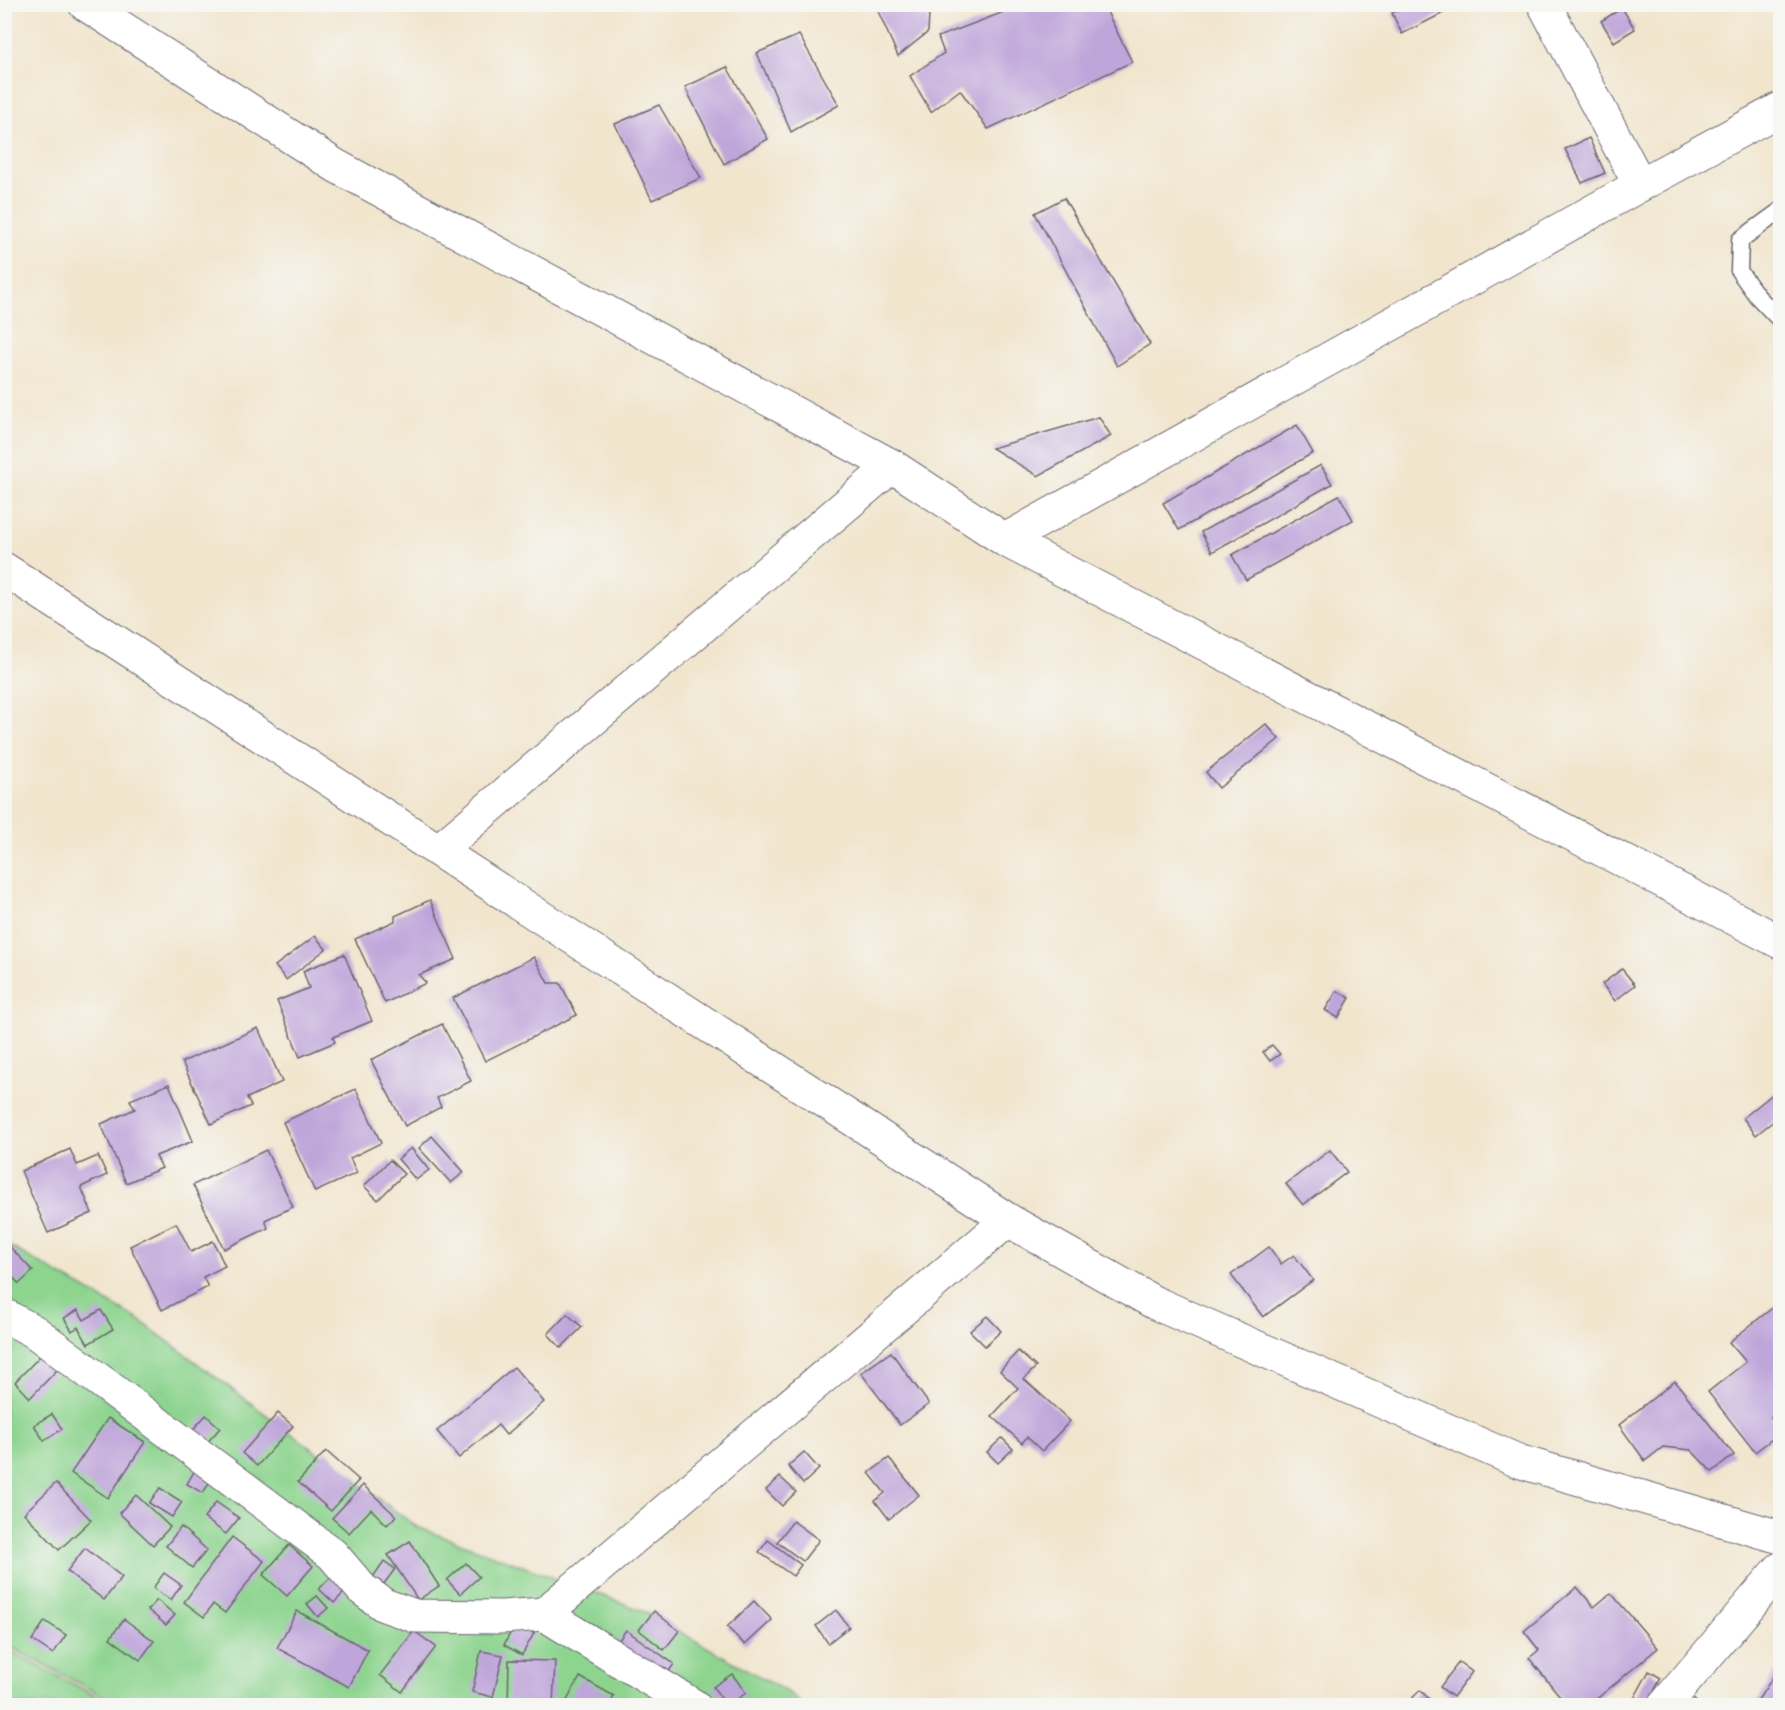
<svg xmlns="http://www.w3.org/2000/svg" width="1785" height="1710" font-family="'Gochi Hand',sans-serif">
<rect width="100%" height="100%" fill="#f6f6f2"/>
<filter id="ink" filterUnits="userSpaceOnUse"><feTurbulence type="fractalNoise" baseFrequency=".0167" numOctaves="2"/><feDisplacementMap in="SourceGraphic" scale="12" xChannelSelector="R" yChannelSelector="G"/><feConvolveMatrix kernelMatrix="1 2 1 2 8 2 1 2 1" color-interpolation-filters="sRGB"/></filter>
<filter id="wash" filterUnits="userSpaceOnUse"><feTurbulence type="fractalNoise" baseFrequency=".008" numOctaves="4" result="noise"/><feDisplacementMap in="SourceGraphic" scale="24" xChannelSelector="R" yChannelSelector="G"/><feGaussianBlur stdDeviation="1.35" result="paint"/><feColorMatrix in="noise" values="0 0 0 0 0 0 0 0 0 0 0 0 0 0 0 0 0 1.4 0 .05"/><feComposite in="paint" operator="in"/></filter>
<g filter="url(#wash)">
<rect width="100%" height="100%" fill="#f1e5cd"/>
<g fill="#8dd48f" stroke="#587b65" stroke-width="1.5">
<path d="M 4,1243 L 139,1320 L 417,1527 L 641,1610 L 789,1693 L 802,1705 L 120,1705 L 5,1644 Z"/>
<path d="M 4,1648 L 5,1648 L 113,1705 L 5,1705 Z"/>
</g>
<g id="blocks">
<g fill="#bfa6da">
<path d="M 888,4 L 948,4 L 929,14 L 928,32 L 898,56 L 878,11 Z"/>
<path d="M 1025,4 L 1103,4 L 1132,62 L 988,129 L 960,90 L 931,112 L 910,76 L 944,53 L 938,37 Z"/>
<path d="M 1410,4 L 1461,4 L 1402,34 L 1392,13 Z"/>
<path d="M 1622,8 L 1635,29 L 1614,42 L 1601,21 Z"/>
<path d="M 799,35 L 839,105 L 791,132 L 757,53 Z"/>
<path d="M 727,67 L 768,139 L 724,164 L 685,87 Z"/>
<path d="M 659,105 L 701,178 L 652,200 L 615,124 Z"/>
<path d="M 1589,138 L 1605,173 L 1582,183 L 1565,149 Z"/>
<path d="M 1064,198 L 1150,344 L 1117,366 L 1035,213 Z"/>
<path d="M 1099,417 L 1111,436 L 1038,476 L 992,448 Z"/>
<path d="M 1297,425 L 1313,453 L 1179,530 L 1163,503 Z"/>
<path d="M 1321,465 L 1332,484 L 1212,552 L 1201,532 Z"/>
<path d="M 1339,495 L 1353,520 L 1246,580 L 1232,555 Z"/>
<path d="M 1266,724 L 1279,739 L 1219,788 L 1206,772 Z"/>
<path d="M 430,900 L 456,959 L 419,975 L 426,983 L 385,1003 L 355,939 L 395,921 L 395,916 Z"/>
<path d="M 315,936 L 326,949 L 286,980 L 275,966 Z"/>
<path d="M 344,954 L 372,1021 L 333,1037 L 335,1042 L 300,1057 L 277,1001 L 309,988 L 303,971 Z"/>
<path d="M 534,957 L 548,983 L 560,983 L 577,1015 L 485,1061 L 453,998 Z"/>
<path d="M 1622,969 L 1635,985 L 1615,1001 L 1602,984 Z"/>
<path d="M 1337,991 L 1350,998 L 1338,1018 L 1325,1010 Z"/>
<path d="M 442,1024 L 471,1081 L 437,1098 L 441,1107 L 405,1126 L 371,1060 Z"/>
<path d="M 258,1028 L 282,1082 L 247,1098 L 251,1106 L 211,1124 L 182,1062 Z"/>
<path d="M 1272,1045 L 1280,1054 L 1270,1061 L 1263,1052 Z"/>
<path d="M 169,1084 L 193,1141 L 156,1156 L 162,1168 L 126,1183 L 101,1124 L 135,1109 L 130,1100 Z"/>
<path d="M 1780,1088 L 1780,1116 L 1756,1135 L 1743,1118 Z"/>
<path d="M 356,1089 L 381,1143 L 350,1158 L 357,1173 L 315,1192 L 283,1122 Z"/>
<path d="M 432,1136 L 464,1172 L 451,1183 L 419,1148 Z"/>
<path d="M 411,1148 L 429,1170 L 416,1180 L 398,1159 Z"/>
<path d="M 70,1149 L 77,1165 L 98,1156 L 107,1175 L 81,1187 L 92,1213 L 48,1233 L 21,1171 Z"/>
<path d="M 266,1150 L 293,1207 L 265,1220 L 268,1228 L 224,1249 L 193,1185 Z"/>
<path d="M 1330,1150 L 1347,1172 L 1303,1205 L 1286,1184 Z"/>
<path d="M 390,1160 L 404,1174 L 378,1200 L 364,1186 Z"/>
<path d="M 176,1223 L 191,1252 L 213,1241 L 225,1266 L 203,1277 L 208,1287 L 162,1310 L 130,1246 Z"/>
<path d="M 9,1246 L 33,1271 L 19,1284 L 4,1268 L 4,1250 Z"/>
<path d="M 1269,1247 L 1281,1264 L 1294,1255 L 1313,1280 L 1263,1317 L 1231,1275 Z"/>
<path d="M 1780,1302 L 1780,1411 L 1771,1418 L 1780,1430 L 1780,1433 L 1755,1452 L 1708,1392 L 1746,1362 L 1729,1342 Z"/>
<path d="M 78,1310 L 84,1320 L 101,1310 L 113,1329 L 88,1344 L 78,1327 L 72,1331 L 64,1318 Z"/>
<path d="M 567,1314 L 582,1327 L 561,1348 L 548,1334 Z"/>
<path d="M 987,1316 L 1001,1331 L 985,1346 L 970,1331 Z"/>
<path d="M 1018,1351 L 1036,1367 L 1024,1379 L 1070,1421 L 1042,1451 L 1027,1437 L 1022,1443 L 992,1416 L 1018,1388 L 1000,1371 Z"/>
<path d="M 891,1352 L 929,1404 L 900,1425 L 861,1373 Z"/>
<path d="M 42,1354 L 58,1369 L 30,1398 L 15,1382 Z"/>
<path d="M 514,1367 L 544,1402 L 506,1435 L 498,1425 L 459,1458 L 437,1431 Z"/>
<path d="M 1675,1381 L 1734,1455 L 1712,1472 L 1691,1450 L 1663,1447 L 1645,1461 L 1619,1425 Z"/>
<path d="M 278,1413 L 293,1426 L 257,1466 L 242,1453 Z"/>
<path d="M 52,1414 L 62,1429 L 44,1441 L 34,1425 Z"/>
<path d="M 206,1415 L 220,1428 L 204,1446 L 189,1434 Z"/>
<path d="M 108,1418 L 145,1442 L 108,1498 L 71,1473 Z"/>
<path d="M 1002,1438 L 1013,1449 L 998,1463 L 987,1452 Z"/>
<path d="M 326,1451 L 359,1480 L 331,1511 L 298,1482 Z"/>
<path d="M 804,1452 L 819,1469 L 803,1484 L 788,1466 Z"/>
<path d="M 889,1458 L 919,1495 L 889,1519 L 875,1501 L 885,1493 L 869,1473 Z"/>
<path d="M 196,1468 L 212,1478 L 203,1493 L 187,1484 Z"/>
<path d="M 780,1477 L 796,1492 L 782,1506 L 766,1490 Z"/>
<path d="M 56,1483 L 91,1520 L 59,1550 L 24,1513 Z"/>
<path d="M 363,1485 L 396,1516 L 387,1525 L 371,1509 L 349,1533 L 332,1518 Z"/>
<path d="M 160,1488 L 182,1502 L 172,1517 L 149,1503 Z"/>
<path d="M 136,1495 L 170,1527 L 153,1545 L 119,1513 Z"/>
<path d="M 216,1502 L 239,1518 L 226,1534 L 204,1518 Z"/>
<path d="M 793,1521 L 819,1540 L 803,1561 L 777,1542 Z"/>
<path d="M 181,1527 L 207,1550 L 192,1568 L 166,1546 Z"/>
<path d="M 232,1537 L 264,1561 L 225,1613 L 213,1604 L 204,1617 L 184,1602 Z"/>
<path d="M 768,1540 L 801,1565 L 793,1576 L 759,1552 Z"/>
<path d="M 410,1541 L 439,1586 L 418,1600 L 388,1555 Z"/>
<path d="M 289,1545 L 313,1566 L 287,1596 L 263,1575 Z"/>
<path d="M 85,1548 L 122,1577 L 104,1600 L 67,1571 Z"/>
<path d="M 384,1561 L 395,1569 L 384,1584 L 373,1577 Z"/>
<path d="M 466,1563 L 479,1577 L 460,1594 L 447,1580 Z"/>
<path d="M 336,1572 L 350,1586 L 334,1603 L 319,1589 Z"/>
<path d="M 164,1573 L 181,1585 L 171,1600 L 153,1588 Z"/>
<path d="M 1577,1587 L 1594,1607 L 1611,1593 L 1658,1648 L 1588,1706 L 1568,1706 L 1529,1658 L 1539,1650 L 1524,1631 Z"/>
<path d="M 317,1596 L 328,1608 L 318,1617 L 307,1604 Z"/>
<path d="M 157,1600 L 175,1615 L 166,1625 L 148,1610 Z"/>
<path d="M 754,1601 L 772,1620 L 745,1645 L 727,1627 Z"/>
<path d="M 836,1610 L 849,1627 L 828,1643 L 816,1626 Z"/>
<path d="M 297,1611 L 368,1650 L 349,1687 L 277,1648 Z"/>
<path d="M 654,1611 L 679,1631 L 664,1650 L 639,1630 Z"/>
<path d="M 124,1619 L 154,1641 L 140,1660 L 110,1638 Z"/>
<path d="M 45,1621 L 66,1635 L 53,1654 L 32,1640 Z"/>
<path d="M 515,1624 L 534,1633 L 522,1655 L 504,1645 Z"/>
<path d="M 626,1630 L 674,1664 L 665,1677 L 616,1644 Z"/>
<path d="M 414,1631 L 436,1647 L 402,1692 L 380,1675 Z"/>
<path d="M 481,1651 L 503,1655 L 493,1697 L 472,1692 Z"/>
<path d="M 509,1660 L 555,1661 L 553,1706 L 508,1706 Z"/>
<path d="M 1459,1662 L 1472,1672 L 1453,1697 L 1440,1687 Z"/>
<path d="M 1780,1666 L 1780,1706 L 1754,1706 Z"/>
<path d="M 1649,1671 L 1661,1678 L 1646,1706 L 1630,1706 Z"/>
<path d="M 732,1674 L 746,1693 L 727,1706 L 713,1687 Z"/>
<path d="M 580,1677 L 614,1696 L 609,1706 L 564,1706 Z"/>
<path d="M 1420,1690 L 1436,1706 L 1405,1706 Z"/>
<path d="M 1690,1696 L 1701,1706 L 1682,1706 Z"/>
</g>
</g>
</g>
<g filter="url(#ink)">
<use href="#blocks" fill-opacity="0" stroke="#6a666e" stroke-width="1.5"/>
<g fill="none" stroke-linecap="round" stroke-linejoin="round">
<g stroke="#6a666e" stroke-width="19">
<path id="lane" d="M 1780,211 L 1740,240 L 1739,271 L 1757,296 L 1780,320"/>
</g>
<g stroke="#6a666e" stroke-width="35">
<g id="street">
<path d="M 85,4 L 336,166 L 892,466 L 1005,540 L 1780,942"/>
<path d="M 1544,4 L 1640,185"/>
<path d="M 1005,540 L 1640,185 L 1780,109"/>
<path d="M 4,569 L 1008,1220 L 1155,1303 L 1518,1461 L 1780,1537"/>
<path d="M 439,850 L 892,466"/>
<path d="M 4,1315 L 35,1332 L 332,1554 L 362,1589 L 384,1605 L 415,1616 L 502,1617 L 544,1614 L 694,1706"/>
<path d="M 544,1614 L 1008,1220"/>
<path d="M 1664,1706 L 1780,1569"/>
</g>
</g>
<use href="#lane" stroke="#fff" stroke-width="16"/>
<use href="#street" stroke="#fff" stroke-width="33"/>
</g>
</g>
<rect width="1785" height="1710" fill="none" stroke="#f6f6f2" stroke-width="24"/>
</svg>
